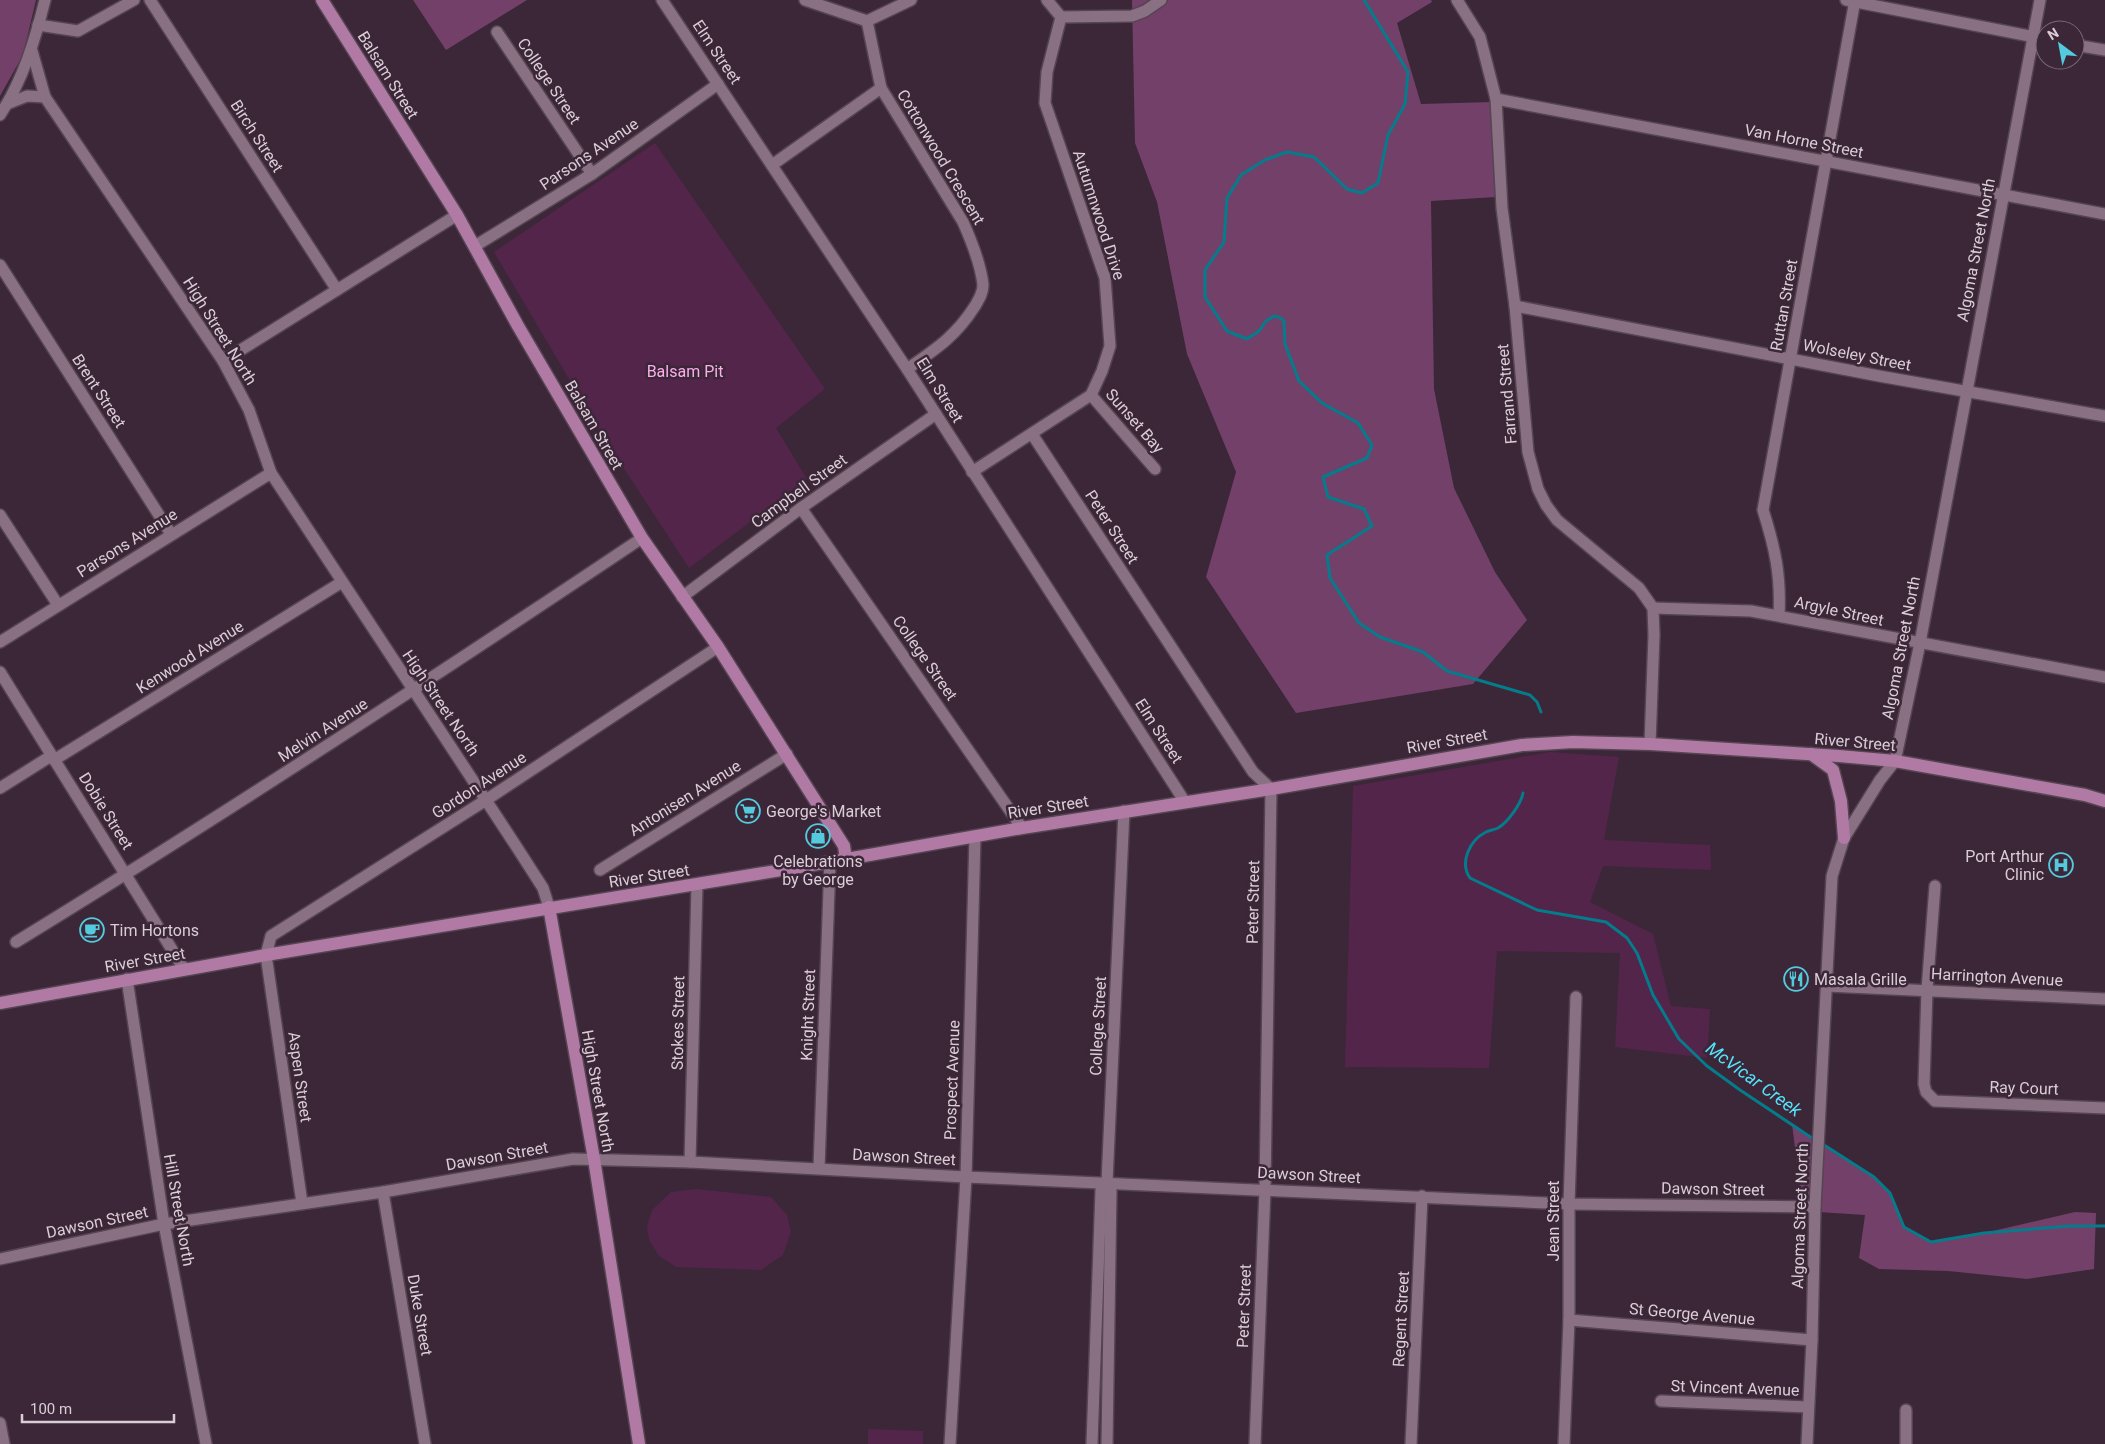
<svg xmlns="http://www.w3.org/2000/svg" width="2105" height="1444" font-family="Roboto,sans-serif">
<rect width="100%" height="100%" fill="#3b2737"/>
<g fill="#53254b">
<path d="M 655,143 L 825,389 L 776,428 L 807,479 L 689,568 L 604,438 L 494,252 Z"/>
<path d="M 1550,752 L 1619,757 L 1604,840 L 1710,845 L 1711,870 L 1603,866 L 1590,902 L 1653,934 L 1671,1006 L 1710,1009 L 1707,1058 L 1615,1047 L 1620,953 L 1497,951 L 1489,1068 L 1345,1067 L 1353,786 Z"/>
<path d="M 696,1189 L 771,1197 L 787,1215 L 791,1232 L 783,1255 L 761,1270 L 676,1267 L 659,1256 L 649,1240 L 647,1226 L 652,1210 L 671,1192 Z"/>
<path d="M 868,1429 L 923,1431 L 923,1444 L 868,1444 Z"/>
</g>
<g fill="#73406a">
<path d="M 0,0 L 36,0 L 23,55 L 0,96 Z"/>
<path d="M 413,0 L 527,0 L 446,50 Z"/>
<path d="M 1132,0 L 1431,0 L 1432,2 L 1397,23 L 1421,104 L 1493,102 L 1496,197 L 1431,201 L 1434,389 L 1454,488 L 1495,572 L 1527,620 L 1473,684 L 1296,713 L 1206,577 L 1236,472 L 1187,354 L 1157,202 L 1135,143 Z"/>
<path d="M 1792,1124 L 1874,1177 L 1890,1193 L 1904,1227 L 1931,1242 L 1984,1233 L 2075,1212 L 2096,1213 L 2094,1269 L 2027,1279 L 1948,1271 L 1879,1269 L 1859,1258 L 1865,1215 L 1803,1211 Z"/>
</g>
<g fill="none" stroke-linecap="round" stroke-linejoin="round">
<g stroke="#047c8c" stroke-width="3">
<path d="M 1364,0 L 1408,72 L 1405,104 L 1388,135 L 1378,183 L 1362,193 L 1347,189 L 1314,157 L 1287,152 L 1265,160 L 1241,175 L 1227,198 L 1224,242 L 1205,270 L 1205,297 L 1227,331 L 1247,339 L 1259,331 L 1266,321 L 1274,316 L 1279,317 L 1284,321 L 1285,344 L 1299,381 L 1322,403 L 1358,423 L 1372,445 L 1367,458 L 1323,477 L 1328,497 L 1364,509 L 1372,526 L 1327,555 L 1330,578 L 1359,623 L 1380,637 L 1423,652 L 1447,671 L 1530,695 L 1537,702 L 1541,712"/>
<path d="M 1523,793 C 1521,804 1508,822 1498,828 C 1494,830 1490,830 1486,832 C 1470,840 1459,862 1470,878 L 1537,910 L 1606,922 L 1627,938 L 1637,953 L 1653,995 L 1679,1039 L 1707,1066 L 1740,1090 L 1815,1140"/>
<path d="M 1821,1143 L 1874,1177 L 1890,1193 L 1904,1227 L 1931,1242 L 1984,1233 L 2069,1226 L 2105,1226"/>
</g>
<g stroke="#554452" stroke-width="14">
<g id="minor">
<path d="M 150,0 L 337,290"/>
<path d="M 662,0 L 907,369 L 1185,802"/>
<path d="M 805,0 L 867,21 L 911,0"/>
<path d="M 1047,0 L 1061,17"/>
<path d="M 1457,0 L 1480,37 L 1496,99 L 1502,208 L 1515,306 L 1528,452 L 1538,489 L 1546,505 L 1557,520 L 1639,588 L 1653,608 L 1654,635 L 1650,744"/>
<path d="M 1846,0 L 2045,39"/>
<path d="M 1061,17 L 1132,16 L 1145,11 L 1161,0"/>
<path d="M 867,21 L 881,88 L 963,222 C 971,240 981,265 983,285 C 983,293 979,299 975,306 C 956,336 936,349 907,369"/>
<path d="M 38,25 L 78,31 L 134,0"/>
<path d="M 497,32 L 592,174"/>
<path d="M 2075,45 L 2105,50"/>
<path d="M 32,51 L 45,97 L 223,361 L 249,410 L 271,473 L 516,846 L 543,888 L 549,907"/>
<path d="M 1496,99 L 2105,214"/>
<path d="M 7,104 L 27,96 L 45,97"/>
<path d="M 0,115 C 23,80 35,40 45,0"/>
<path d="M 772,165 L 881,88"/>
<path d="M 475,246 L 592,174 L 718,84"/>
<path d="M 0,265 L 171,534"/>
<path d="M 1515,306 L 1879,376 L 2105,416"/>
<path d="M 223,361 L 457,215"/>
<path d="M 1091,395 L 1155,469"/>
<path d="M 1032,434 L 1253,772 L 1271,789 L 1265,1189 L 1255,1444"/>
<path d="M 972,472 L 1091,395 L 1102,371 L 1110,346 L 1105,278 L 1045,103 L 1047,72 L 1061,17"/>
<path d="M 801,508 L 1022,828"/>
<path d="M 0,515 L 58,605"/>
<path d="M 682,597 L 801,508 L 936,414"/>
<path d="M 1653,608 L 1751,611 L 2105,677"/>
<path d="M 1779,615 C 1781,575 1775,548 1763,510 L 1855,0"/>
<path d="M 0,642 L 271,473"/>
<path d="M 0,672 L 184,969"/>
<path d="M 54,760 L 342,582"/>
<path d="M 0,788 L 51,756"/>
<path d="M 600,870 L 787,754"/>
<path d="M 1935,886 L 1927,990 L 1924,1084 L 1926,1092 L 1935,1101 L 2105,1108"/>
<path d="M 16,942 C 228,812 436,676 642,538"/>
<path d="M 127,979 L 164,1224 L 206,1444"/>
<path d="M 1827,986 L 2105,999"/>
<path d="M 690,1162 L 697,885"/>
<path d="M 819,1168 L 830,862"/>
<path d="M 383,1192 L 425,1444"/>
<path d="M 302,1203 L 266,955 L 271,936 L 486,800 L 718,647"/>
<path d="M 0,1259 L 164,1224 L 383,1192 L 573,1159 L 690,1162 L 966,1177 L 1569,1204 L 1815,1207"/>
<path d="M 1569,1320 L 1812,1340"/>
<path d="M 1661,1401 L 1808,1407"/>
<path d="M 0,1423 L 4,1444"/>
<path d="M 950,1444 L 966,1177 L 975,836"/>
<path d="M 1092,1444 L 1101,1190 L 1107,1182"/>
<path d="M 1107,1444 L 1111,1191 L 1107,1182 L 1124,811"/>
<path d="M 1411,1444 L 1422,1196"/>
<path d="M 1564,1444 L 1569,1320 L 1569,1204 L 1576,997"/>
<path d="M 1807,1444 L 1812,1340 L 1815,1207 L 1832,876 L 1844,838 L 1880,780 L 1895,761 L 1920,643 L 2040,0"/>
<path d="M 1906,1444 L 1906,1410"/>
</g>
</g>
<g stroke="#554452" stroke-width="15">
<g id="major">
<path d="M 322,0 L 457,215 L 518,326 L 642,538 L 718,647 L 844,846 L 846,859"/>
<path d="M 1811,754 L 1833,770 L 1841,801 L 1844,838"/>
<path d="M 549,907 L 594,1159 L 639,1444"/>
<path d="M 0,1003 L 266,955 L 830,862 L 1022,828 L 1271,789 L 1522,745 L 1573,742 L 1650,744 L 1839,756 L 1895,761 L 2085,795 L 2105,801"/>
</g>
</g>
<use href="#minor" stroke="#897183" stroke-width="11"/>
<use href="#major" stroke="#b07aa5" stroke-width="12"/>
</g>
<defs>
<g id="supermarket-ring" transform="scale(1.25)"><circle r="9.5" fill="#3b2737" stroke="#54cade" stroke-width="1.5"/><path d="M-6-5.5h2.5l.6 2H6L4.5 2H-2.5L-4.4-4H-6ZM-1.5 3.2a1.3 1.3 0 1 0 .1 0ZM3 3.2a1.3 1.3 0 1 0 .1 0Z" fill="#54cade"/></g>
<g id="shop-ring" transform="scale(1.25)"><circle r="9.5" fill="#3b2737" stroke="#54cade" stroke-width="1.5"/><path d="M-5-2.5h2.3a2.7 3.5 0 0 1 5.4 0H5L5.5 6h-11ZM-1.5-2.5h3a1.5 2.3 0 0 0-3 0Z" fill="#54cade"/></g>
<g id="hospital-ring" transform="scale(1.25)"><circle r="9.5" fill="#3b2737" stroke="#54cade" stroke-width="1.5"/><path d="M-5-5h3v3.5h4V-5h3V5h-3V1.5h-4V5h-3Z" fill="#54cade"/></g>
<g id="cafe-ring" transform="scale(1.25)"><circle r="9.5" fill="#3b2737" stroke="#54cade" stroke-width="1.5"/><path d="M-5.5-4.5H6V0H3Q3 3.5 0 3.5H-2.5Q-5.5 3.5-5.5 0ZM3-3.2v2h1.7v-2ZM-6 4.5H4V6H-6Z" fill="#54cade"/></g>
<g id="restaurant-ring" transform="scale(1.25)"><circle r="9.5" fill="#3b2737" stroke="#54cade" stroke-width="1.5"/><path d="M-5-6h1v4h1v-4h1v4h1v-4h1v5L-1.5 .5V6h-2V.5L-5-1ZM5-6V6H3V1.5H1.5Q1.5-4 5-6Z" fill="#54cade"/></g>
</defs>
<g fill-rule="evenodd">
<use href="#supermarket-ring" x="748" y="811"/>
<use href="#shop-ring" x="818" y="836"/>
<use href="#hospital-ring" x="2061" y="865"/>
<use href="#cafe-ring" x="92" y="930"/>
<use href="#restaurant-ring" x="1796" y="979"/>
</g>
<g text-anchor="middle" dominant-baseline="central" stroke-width="5" stroke-linejoin="round" paint-order="stroke">
<g font-size="16" fill="#dbcdd7" stroke="#3b2737">
<text transform="translate(717 52) rotate(56)">Elm Street</text>
<text transform="translate(388 75) rotate(58)">Balsam Street</text>
<text transform="translate(549 81) rotate(56)">College Street</text>
<text transform="translate(257 136) rotate(57)">Birch Street</text>
<text transform="translate(1804 141) rotate(11)">Van Horne Street</text>
<text transform="translate(589 154) rotate(-34)">Parsons Avenue</text>
<text transform="translate(941 157) rotate(59)">Cottonwood Crescent</text>
<text transform="translate(1099 215) rotate(72)">Autumnwood Drive</text>
<text transform="translate(1976 250) rotate(-79)">Algoma Street North</text>
<text transform="translate(1784 305) rotate(-80)">Ruttan Street</text>
<text transform="translate(220 331) rotate(58)">High Street North</text>
<text transform="translate(1857 355) rotate(11)">Wolseley Street</text>
<text transform="translate(940 390) rotate(58)">Elm Street</text>
<text transform="translate(99 391) rotate(57)">Brent Street</text>
<text transform="translate(1507 394) rotate(-95)">Farrand Street</text>
<text transform="translate(1135 421) rotate(49)">Sunset Bay</text>
<text transform="translate(594 425) rotate(60)">Balsam Street</text>
<text transform="translate(799 491) rotate(-36)">Campbell Street</text>
<text transform="translate(1112 527) rotate(57)">Peter Street</text>
<text transform="translate(127 543) rotate(-32)">Parsons Avenue</text>
<text transform="translate(1839 611) rotate(12)">Argyle Street</text>
<text transform="translate(1901 648) rotate(-79)">Algoma Street North</text>
<text transform="translate(190 657) rotate(-32)">Kenwood Avenue</text>
<text transform="translate(925 658) rotate(55)">College Street</text>
<text transform="translate(441 703) rotate(56)">High Street North</text>
<text transform="translate(323 730) rotate(-33)">Melvin Avenue</text>
<text transform="translate(1159 731) rotate(57)">Elm Street</text>
<text transform="translate(1447 741) rotate(-10)">River Street</text>
<text transform="translate(1855 742) rotate(5)">River Street</text>
<text transform="translate(479 785) rotate(-33)">Gordon Avenue</text>
<text transform="translate(685 798) rotate(-32)">Antonisen Avenue</text>
<text transform="translate(1048 807) rotate(-9)">River Street</text>
<text transform="translate(106 811) rotate(58)">Dobie Street</text>
<text transform="translate(649 876) rotate(-9)">River Street</text>
<text transform="translate(1253 902) rotate(-89)">Peter Street</text>
<text transform="translate(145 960) rotate(-10)">River Street</text>
<text transform="translate(1997 977) rotate(3)">Harrington Avenue</text>
<text transform="translate(808 1015) rotate(-88)">Knight Street</text>
<text transform="translate(678 1023) rotate(-89)">Stokes Street</text>
<text transform="translate(1098 1026) rotate(-87)">College Street</text>
<text transform="translate(300 1077) rotate(82)">Aspen Street</text>
<text transform="translate(952 1080) rotate(-88)">Prospect Avenue</text>
<text transform="translate(2024 1088) rotate(2)">Ray Court</text>
<text transform="translate(598 1091) rotate(80)">High Street North</text>
<text transform="translate(497 1156) rotate(-10)">Dawson Street</text>
<text transform="translate(904 1157) rotate(3)">Dawson Street</text>
<text transform="translate(1309 1175) rotate(3)">Dawson Street</text>
<text transform="translate(1713 1189) rotate(1)">Dawson Street</text>
<text transform="translate(179 1210) rotate(80)">Hill Street North</text>
<text transform="translate(1800 1216) rotate(-88)">Algoma Street North</text>
<text transform="translate(1553 1221) rotate(-90)">Jean Street</text>
<text transform="translate(97 1222) rotate(-12)">Dawson Street</text>
<text transform="translate(1244 1306) rotate(-88)">Peter Street</text>
<text transform="translate(1692 1314) rotate(5)">St George Avenue</text>
<text transform="translate(420 1315) rotate(80)">Duke Street</text>
<text transform="translate(1401 1319) rotate(-87)">Regent Street</text>
<text transform="translate(1735 1388) rotate(2)">St Vincent Avenue</text>
</g>
<g font-size="16" fill="#fcadec" stroke="#3b2737">
<text x="685" y="371">Balsam Pit</text>
</g>
<g font-size="16" fill="#dbcdd7" stroke="#3b2737" text-anchor="start">
<text x="766" y="811">George's Market</text>
<text x="2044" y="856" text-anchor="end">Port Arthur<tspan x="2044" dy="18">Clinic</tspan></text>
<text x="818" y="861" text-anchor="middle">Celebrations<tspan x="818" dy="18">by George</tspan></text>
<text x="110" y="930">Tim Hortons</text>
<text x="1814" y="979">Masala Grille</text>
</g>
<g font-size="18" font-style="italic" fill="#56e2fa" stroke="#3b2737">
<text transform="translate(1754 1079) rotate(36)">McVicar Creek</text>
</g>
</g>
<g transform="translate(2060 45) rotate(328)"><circle r="24" fill="#3b2737" stroke="#7b6977"/>
<path d="M0-4L9 19L0 12L-9 19Z" fill="#54cade"/>
<text y="-8" font-size="14" font-weight="bold" text-anchor="middle" fill="#dbcdd7">N</text>
</g>
<path d="M22 1414v8h152v-8" fill="none" stroke="#dbcdd7" stroke-width="2.5"/>
<text x="30" y="1414" font-size="15" fill="#dbcdd7" stroke="#3b2737" stroke-width="4" paint-order="stroke">100 m</text>
</svg>
